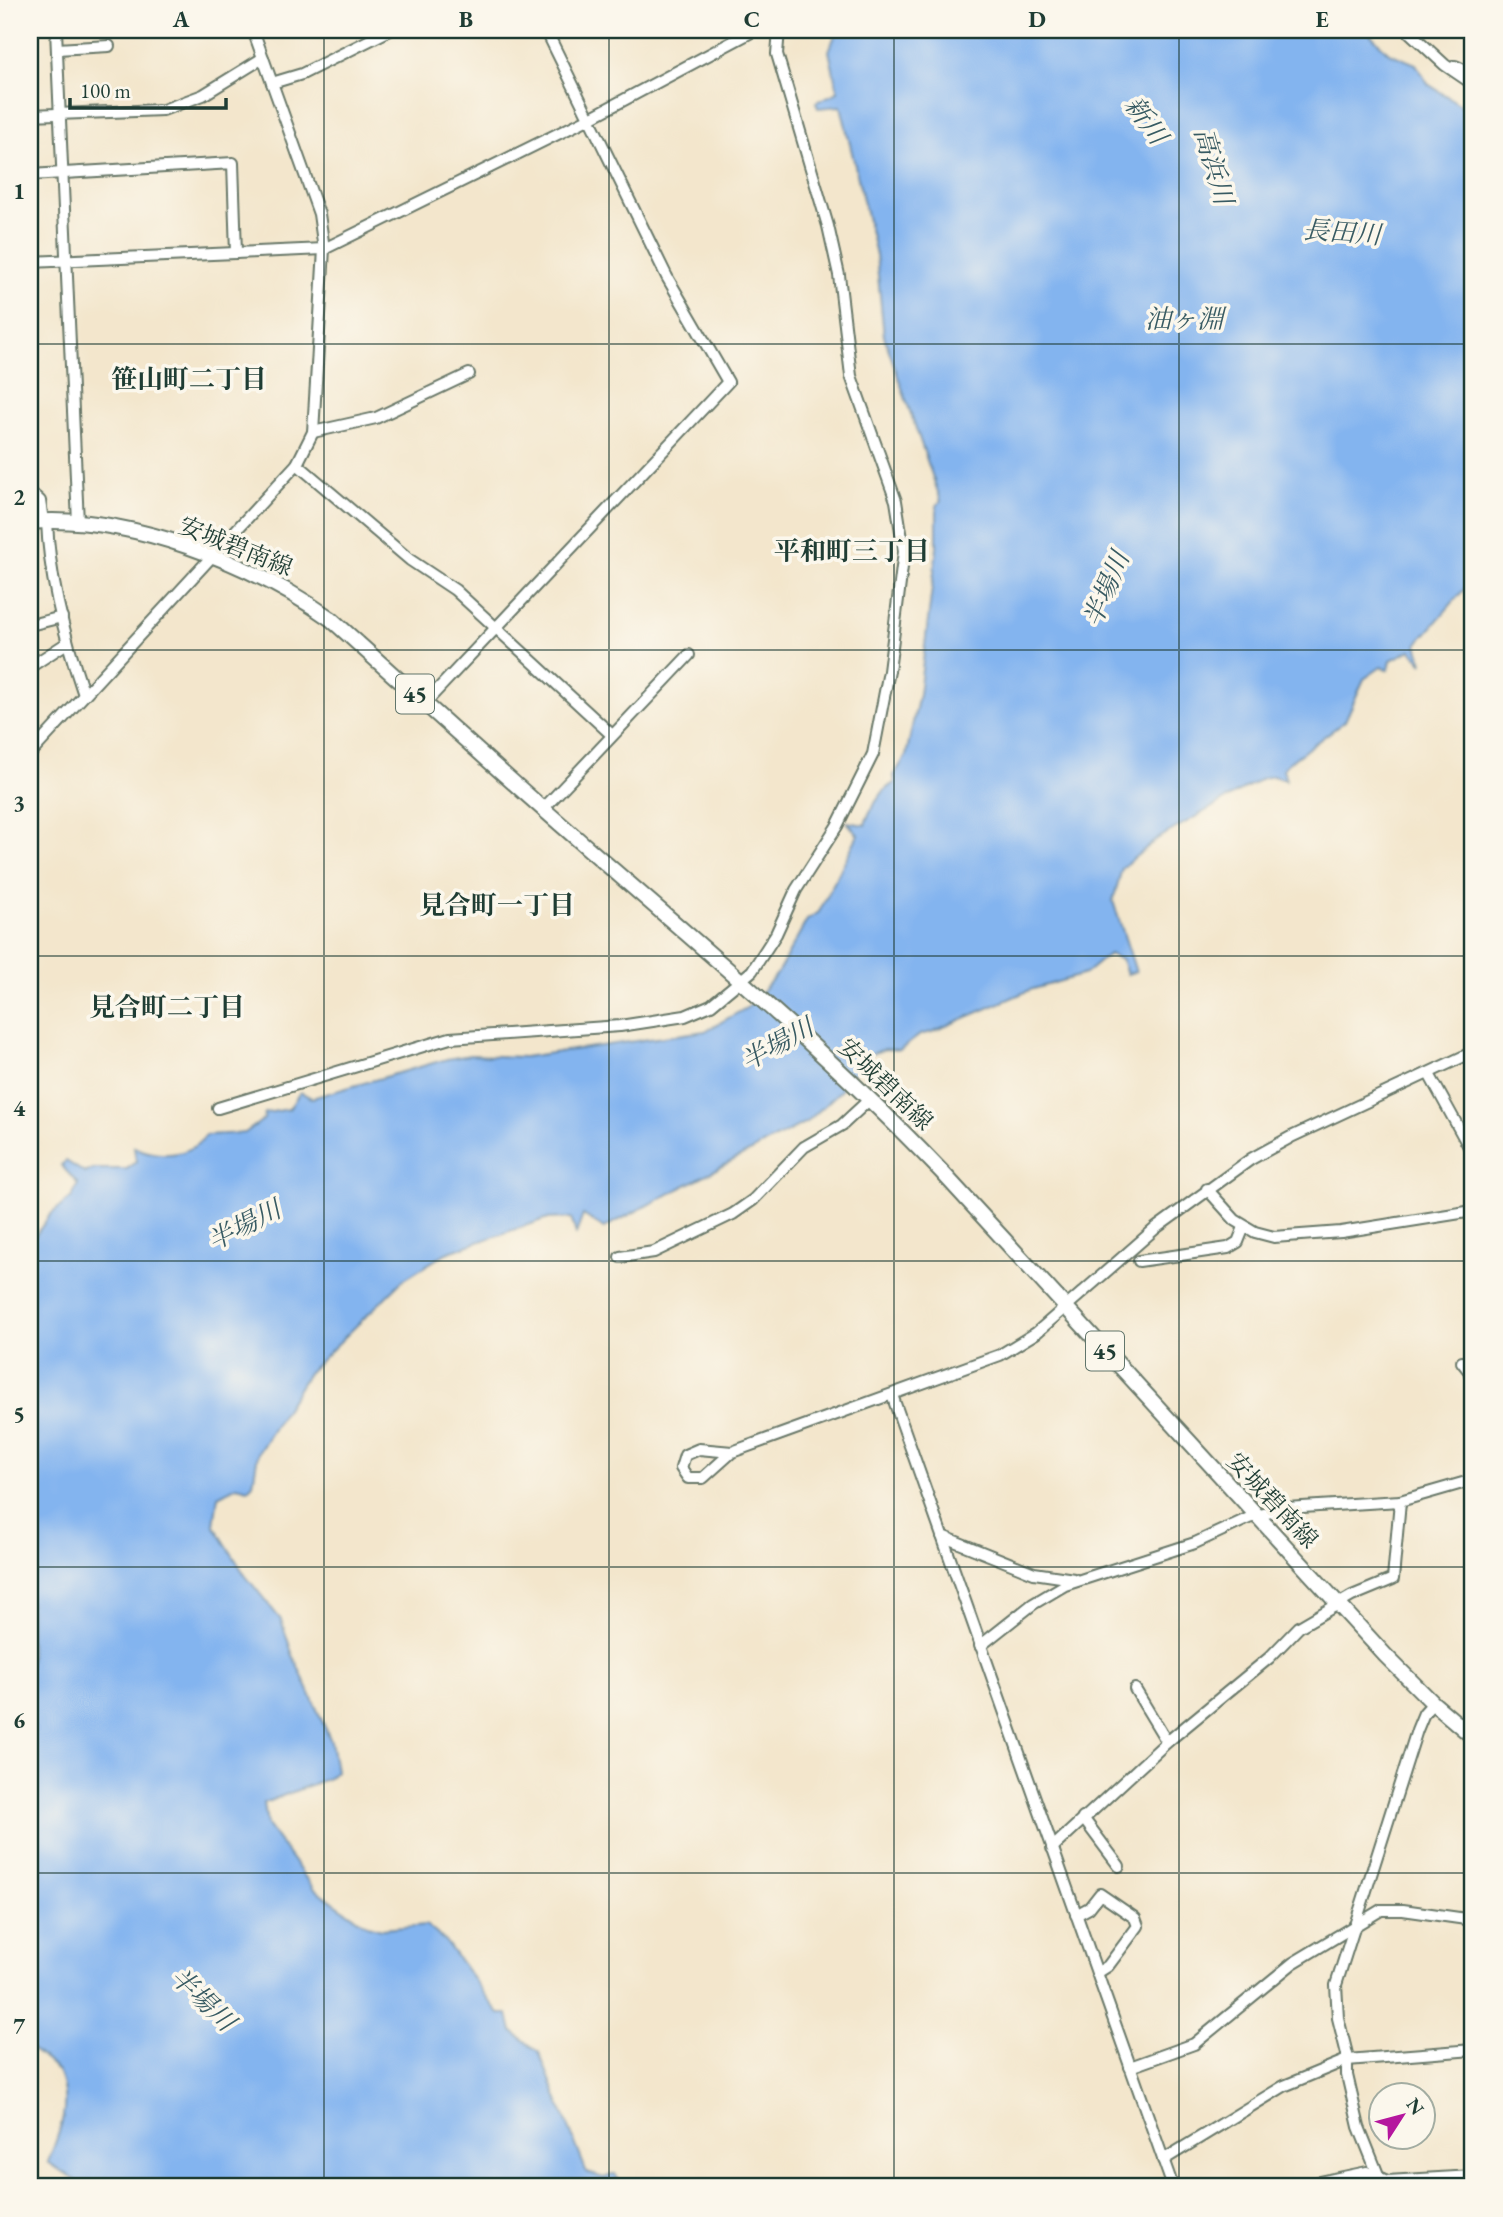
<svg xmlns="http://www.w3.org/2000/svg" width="1503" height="2217" font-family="'EB Garamond','Noto Serif JP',serif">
<rect width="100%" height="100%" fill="#fbf7ec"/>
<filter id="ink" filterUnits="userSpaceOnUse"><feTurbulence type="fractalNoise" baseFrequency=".0143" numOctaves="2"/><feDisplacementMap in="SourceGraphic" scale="14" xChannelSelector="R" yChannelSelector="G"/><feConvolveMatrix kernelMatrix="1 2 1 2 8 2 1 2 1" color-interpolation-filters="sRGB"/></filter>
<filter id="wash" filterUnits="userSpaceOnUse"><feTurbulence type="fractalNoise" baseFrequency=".00686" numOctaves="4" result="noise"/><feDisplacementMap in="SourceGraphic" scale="28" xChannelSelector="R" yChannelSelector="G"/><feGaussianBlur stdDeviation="1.57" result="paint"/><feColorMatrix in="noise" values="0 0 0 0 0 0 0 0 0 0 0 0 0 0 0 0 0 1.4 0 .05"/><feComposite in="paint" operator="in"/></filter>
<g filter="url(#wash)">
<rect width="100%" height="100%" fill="#f3e6cc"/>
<path fill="#83b4ef" stroke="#517892" stroke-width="2" d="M 837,30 L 1366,30 L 1389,53 L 1416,64 L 1428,84 L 1473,113 L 1473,579 L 1417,644 L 1423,664 L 1411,650 L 1391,660 L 1389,670 L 1381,667 L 1364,679 L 1345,721 L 1287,764 L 1283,769 L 1286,780 L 1273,776 L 1263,778 L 1157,839 L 1122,868 L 1113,901 L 1136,972 L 1127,974 L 1122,960 L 1109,954 L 1085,974 L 1030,990 L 932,1032 L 920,1035 L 900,1050 L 885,1049 L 868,1055 L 840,1091 L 808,1121 L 604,1228 L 583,1215 L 576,1234 L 571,1218 L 545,1219 L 446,1253 L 403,1280 L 308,1373 L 258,1453 L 253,1484 L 248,1489 L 237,1486 L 218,1496 L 214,1525 L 245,1575 L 281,1620 L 292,1653 L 331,1741 L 336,1771 L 329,1778 L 264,1803 L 267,1825 L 313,1888 L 367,1925 L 382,1929 L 426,1925 L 445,1941 L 499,2014 L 508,2014 L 512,2031 L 539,2052 L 587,2173 L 604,2178 L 615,2174 L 619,2181 L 611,2187 L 85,2187 L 48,2162 C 59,2134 72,2104 59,2074 C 54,2064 38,2055 30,2048 L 30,1243 L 50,1215 L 72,1197 L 78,1184 L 61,1165 L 66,1161 L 85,1173 L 93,1169 L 127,1169 L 136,1161 L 134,1147 C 158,1158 189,1158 206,1135 L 245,1133 L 264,1119 L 265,1113 L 289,1109 L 300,1092 L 312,1098 L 447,1059 L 470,1055 L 524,1057 L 705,1031 L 748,1007 L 777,974 L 807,920 L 819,912 L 858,835 L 847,822 L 865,825 C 868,812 883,787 895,783 L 894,775 L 906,756 L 919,694 L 937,547 L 937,505 L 941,501 L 884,336 L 876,255 L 841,106 L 818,108 L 816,102 L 838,92 L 829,51 Z"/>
</g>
<g filter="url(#ink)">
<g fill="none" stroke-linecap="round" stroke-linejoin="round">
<g stroke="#697869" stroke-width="14">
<g id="minor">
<path d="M 56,30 L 78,523"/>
<path d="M 1407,30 L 1445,65 L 1473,84"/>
<path d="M 57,49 L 109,46"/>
<path d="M 1455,66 L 1473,74"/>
<path d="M 272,83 L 302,74 L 390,30"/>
<path d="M 30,115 L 163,110 L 203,95 L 263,58"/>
<path d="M 30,175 L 233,163 L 236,253"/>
<path d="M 30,262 L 324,249 L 590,118 L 755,30"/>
<path d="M 313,432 L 376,418 L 469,374"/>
<path d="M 297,464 L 410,560 L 455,590 L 612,735"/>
<path d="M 30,492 L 40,501 L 43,521"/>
<path d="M 47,521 C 49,580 65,639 84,695"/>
<path d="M 30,625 L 62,617"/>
<path d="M 30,667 L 67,643"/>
<path d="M 425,703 L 728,382 L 667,277 L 546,30"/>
<path d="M 30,754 L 297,464 L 313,432 L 324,249 L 319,214 L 253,30"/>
<path d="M 543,809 L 689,655"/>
<path d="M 1429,1074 L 1473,1154"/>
<path d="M 218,1108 L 450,1038 L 620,1026 L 685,1016 L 711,1005 L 752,971 L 776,934 L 796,890 L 837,826 L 873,754 L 889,671 L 904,551 L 896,501 L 851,376 L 839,275 L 828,226 L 777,54 L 779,30"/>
<path d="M 1207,1189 L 1235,1220 L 1255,1232 L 1274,1237 L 1341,1232 L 1473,1211"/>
<path d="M 620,1257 L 654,1252 L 733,1214 L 753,1200 L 804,1147 L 842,1125 L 870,1099"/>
<path d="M 1139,1261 L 1228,1248 L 1238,1242 L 1244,1227"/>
<path d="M 1462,1362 L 1473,1376"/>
<path d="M 892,1395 L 1173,2187"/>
<path d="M 732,1452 L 699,1449 L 685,1455 L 681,1468 L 688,1478 L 703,1478 L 732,1452 L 1000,1355 L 1036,1333 L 1156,1228 L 1251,1159 L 1291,1137 L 1473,1052"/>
<path d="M 942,1536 L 1034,1573 L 1074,1579"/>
<path d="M 980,1646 L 1033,1604 L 1065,1585 L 1195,1543 L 1249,1518 L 1286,1508 L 1400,1501 L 1473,1480"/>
<path d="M 1135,1689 L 1167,1742"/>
<path d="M 1083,1818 L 1119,1866"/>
<path d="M 1052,1848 L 1167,1742 L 1269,1658 L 1299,1627 L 1352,1596 L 1393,1579 L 1400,1501"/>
<path d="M 1076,1915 L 1089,1908 L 1100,1894 L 1135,1918 L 1138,1926 L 1108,1966 L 1097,1973"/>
<path d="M 1130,2067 L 1194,2044 L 1293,1963 L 1381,1910 L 1403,1910 L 1473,1920"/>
<path d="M 1163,2160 L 1284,2086 L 1347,2060 L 1473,2050"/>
<path d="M 1296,2187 L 1367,2172 L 1387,2181 L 1473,2176"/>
<path d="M 1383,2187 L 1359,2127 L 1347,2075 L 1347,2054 L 1338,2018 L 1336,1985 L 1417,1730 L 1424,1713 L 1433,1703"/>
</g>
</g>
<g stroke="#697869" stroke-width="18">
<path id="major" d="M 30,522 C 129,514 252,563 331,619 C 417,696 502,774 589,849 C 709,953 831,1056 941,1171 L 1385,1655 L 1433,1703 L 1473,1737"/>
</g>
<use href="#minor" stroke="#fff" stroke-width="10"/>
<use href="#major" stroke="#fff" stroke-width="14"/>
</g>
</g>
<path fill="none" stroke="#1f3d34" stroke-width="2" stroke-opacity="0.55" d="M 324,30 L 324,2187M 609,30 L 609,2187M 894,30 L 894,2187M 1179,30 L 1179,2187M 30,344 L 1473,344M 30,650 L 1473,650M 30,956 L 1473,956M 30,1261 L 1473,1261M 30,1567 L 1473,1567M 30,1873 L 1473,1873"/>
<g text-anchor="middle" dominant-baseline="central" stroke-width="7" stroke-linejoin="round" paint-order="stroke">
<g fill="#fbf7ec" stroke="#61756b" stroke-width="2">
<rect x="396" y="674.5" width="38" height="39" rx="5"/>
<rect x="1086" y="1331.5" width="38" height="39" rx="5"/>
</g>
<g font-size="23" font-weight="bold" fill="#1f3d34">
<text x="415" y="694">45</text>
<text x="1105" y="1351">45</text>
</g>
<g font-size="24" fill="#1f3d34" stroke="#fbf7ec">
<text transform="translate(236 546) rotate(22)">安城碧南線</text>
<text transform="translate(886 1084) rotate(44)">安城碧南線</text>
<text transform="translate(1273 1500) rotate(47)">安城碧南線</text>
</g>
<g font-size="26" font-style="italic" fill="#385b63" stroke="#fbf7ec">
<text transform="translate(1146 120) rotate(54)">新川</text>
<text transform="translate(1214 166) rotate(74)">高浜川</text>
<text transform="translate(1342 232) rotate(4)">長田川</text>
<text x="1184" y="319">油ヶ淵</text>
<text transform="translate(1106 589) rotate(-67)">半場川</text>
<text transform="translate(777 1044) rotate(-29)">半場川</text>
<text transform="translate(244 1225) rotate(-27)">半場川</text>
<text transform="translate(203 1999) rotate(44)">半場川</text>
</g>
<g font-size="26" font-weight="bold" fill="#1f3d34" stroke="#fbf7ec">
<text x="189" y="379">笹山町二丁目</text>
<text x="852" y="551">平和町三丁目</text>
<text x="497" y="905">見合町一丁目</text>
<text x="167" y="1007">見合町二丁目</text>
</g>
</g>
<rect width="1503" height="2217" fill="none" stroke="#fbf7ec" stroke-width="77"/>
<g transform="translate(1402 2116) rotate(54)"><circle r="33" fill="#fbf7ec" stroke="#a3ada2" stroke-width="2"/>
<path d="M0-5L12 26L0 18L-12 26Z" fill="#b5179e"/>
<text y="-10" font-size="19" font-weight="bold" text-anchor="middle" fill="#1f3d34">N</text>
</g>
<path d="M70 98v10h156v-10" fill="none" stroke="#1f3d34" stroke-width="3.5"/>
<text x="80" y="98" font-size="21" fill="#1f3d34" stroke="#fbf7ec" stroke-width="5" paint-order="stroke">100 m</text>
<rect x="38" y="38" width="1426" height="2140" fill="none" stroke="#1f3d34" stroke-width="2.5"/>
<g font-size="23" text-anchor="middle" font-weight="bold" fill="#1f3d34">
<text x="181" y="27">A</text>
<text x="466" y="27">B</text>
<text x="752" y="27">C</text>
<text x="1037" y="27">D</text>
<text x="1322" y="27">E</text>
<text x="19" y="199">1</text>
<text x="19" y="505">2</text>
<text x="19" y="811">3</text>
<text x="19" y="1116">4</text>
<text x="19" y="1422">5</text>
<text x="19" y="1728">6</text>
<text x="19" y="2034">7</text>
</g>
</svg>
